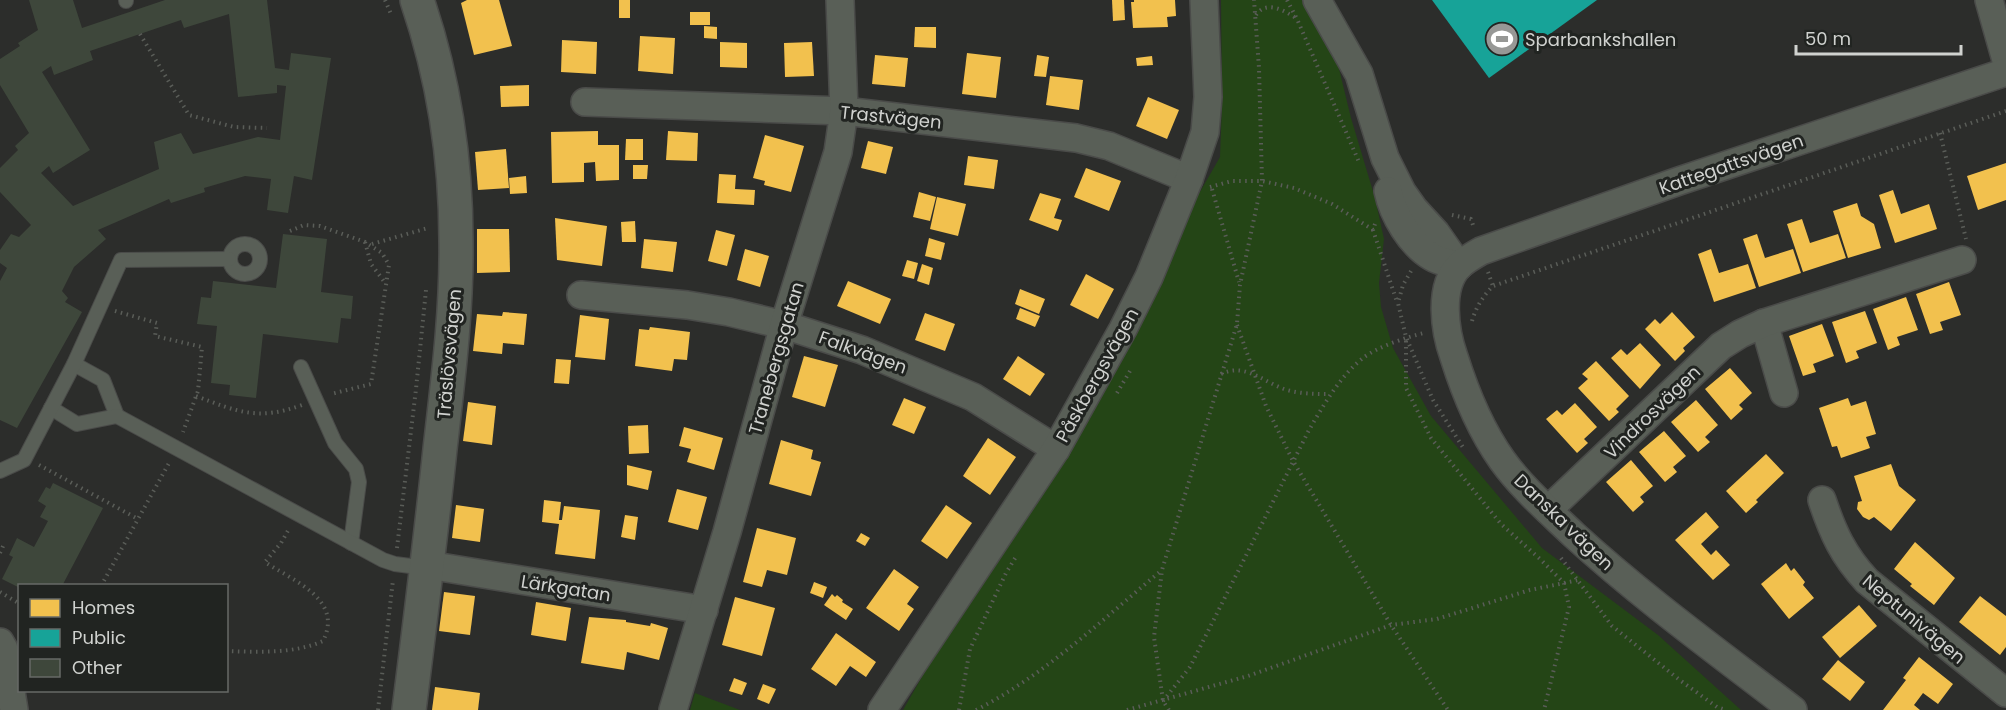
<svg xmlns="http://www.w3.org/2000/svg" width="2006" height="710" font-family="Poppins,sans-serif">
<rect width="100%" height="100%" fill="#2c2d2b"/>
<g fill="#244516">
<path d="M 1221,0 L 1305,0 L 1333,44 L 1351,118 L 1375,198 L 1384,239 L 1379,283 L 1381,307 L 1393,348 L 1431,416 L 1542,548 L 1658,635 L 1741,710 L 903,710 L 1220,157 L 1222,103 Z"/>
<path d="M 695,693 L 740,710 L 690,710 Z"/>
</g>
<g fill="#f2c14e">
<path d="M 467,0 L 499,0 L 512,46 L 474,55 L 461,3 Z"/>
<rect x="619" y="0" width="11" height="18"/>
<path d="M 1112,0 L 1124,0 L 1125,20 L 1113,21 Z"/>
<path d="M 1134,0 L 1175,0 L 1176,16 L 1167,17 L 1168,27 L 1133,28 L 1131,2 L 1134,2 Z"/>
<rect x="690" y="12" width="20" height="13"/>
<path d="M 704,26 L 717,27 L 717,39 L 704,38 Z"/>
<path d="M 915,27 L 936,27 L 936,48 L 914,47 Z"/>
<path d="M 640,36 L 675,38 L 673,74 L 638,71 Z"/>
<path d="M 562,40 L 597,42 L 596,74 L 561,72 Z"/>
<path d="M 720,42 L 747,43 L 747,68 L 720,67 Z"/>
<path d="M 812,42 L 814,76 L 785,77 L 784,43 Z"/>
<path d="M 967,53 L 1001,57 L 996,98 L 962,94 Z"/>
<path d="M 875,55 L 908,58 L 905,87 L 872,84 Z"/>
<path d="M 1037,55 L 1049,57 L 1046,77 L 1034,76 Z"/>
<path d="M 1152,56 L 1153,65 L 1137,66 L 1136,58 Z"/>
<path d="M 1050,76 L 1083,80 L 1079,110 L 1046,105 Z"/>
<path d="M 529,85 L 529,106 L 501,107 L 500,86 Z"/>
<path d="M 1148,97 L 1179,110 L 1167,139 L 1136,126 Z"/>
<path d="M 598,131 L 598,145 L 619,145 L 619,180 L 596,181 L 595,162 L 584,163 L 584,182 L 552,183 L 551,132 Z"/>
<path d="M 668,131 L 698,133 L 697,161 L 666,160 Z"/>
<path d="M 765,135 L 804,146 L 791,192 L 764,185 L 765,181 L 753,178 Z"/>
<path d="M 626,139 L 643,139 L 643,160 L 625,160 Z"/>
<path d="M 868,141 L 893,147 L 886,174 L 861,168 Z"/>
<path d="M 506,149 L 509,188 L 478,190 L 475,152 Z"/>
<path d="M 968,156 L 998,160 L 994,189 L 964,185 Z"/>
<path d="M 2006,163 L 2006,200 L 1978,210 L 1967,176 Z"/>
<path d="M 633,165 L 648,165 L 647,179 L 633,179 Z"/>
<path d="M 1086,168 L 1121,181 L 1109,211 L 1074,197 Z"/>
<path d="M 719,174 L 736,175 L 735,189 L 755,190 L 754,205 L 717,203 Z"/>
<path d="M 526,176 L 527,193 L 510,194 L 509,178 Z"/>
<path d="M 1893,190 L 1901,214 L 1929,204 L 1937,229 L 1895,243 L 1879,195 Z"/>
<path d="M 919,192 L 936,197 L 930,221 L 913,217 Z"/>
<path d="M 1040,193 L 1061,199 L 1054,218 L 1062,220 L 1058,231 L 1029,220 Z"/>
<path d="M 937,197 L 966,204 L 958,236 L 930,229 Z"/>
<path d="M 1857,203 L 1861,216 L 1874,224 L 1881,248 L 1848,258 L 1833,211 Z"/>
<path d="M 555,218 L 607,226 L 602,266 L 557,260 Z"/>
<path d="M 1802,219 L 1810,243 L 1838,234 L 1846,258 L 1803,272 L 1787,224 Z"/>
<path d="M 635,221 L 636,242 L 622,242 L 621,222 Z"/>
<path d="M 477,229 L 509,229 L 510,272 L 477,273 Z"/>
<path d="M 716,230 L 735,235 L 727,266 L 708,261 Z"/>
<path d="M 1757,234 L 1765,258 L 1793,249 L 1801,273 L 1759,287 L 1743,239 Z"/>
<path d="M 929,238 L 945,243 L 941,260 L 925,256 Z"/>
<path d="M 644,239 L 677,242 L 673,272 L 641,268 Z"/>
<path d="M 745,249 L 769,256 L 760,287 L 737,280 Z"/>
<path d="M 1711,249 L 1719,273 L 1748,264 L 1756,288 L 1714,302 L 1698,254 Z"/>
<path d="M 907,260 L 918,263 L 914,279 L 902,276 Z"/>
<path d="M 922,264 L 933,268 L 929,285 L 917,281 Z"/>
<path d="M 1086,274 L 1114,289 L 1098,319 L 1070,305 Z"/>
<path d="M 848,281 L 891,299 L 880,324 L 837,306 Z"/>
<path d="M 1949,282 L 1961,315 L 1940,322 L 1943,330 L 1930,334 L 1916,294 Z"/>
<path d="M 1020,289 L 1045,299 L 1039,314 L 1015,304 Z"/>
<path d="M 1906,297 L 1918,330 L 1897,337 L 1900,345 L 1888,350 L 1873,309 Z"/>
<path d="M 1020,308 L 1040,316 L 1035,327 L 1016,319 Z"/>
<path d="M 1865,311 L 1877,343 L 1856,351 L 1859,358 L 1846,363 L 1832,322 Z"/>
<path d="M 503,312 L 527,314 L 524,345 L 503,343 L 502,354 L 473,351 L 477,314 L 502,316 Z"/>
<path d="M 1672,312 L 1695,337 L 1683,348 L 1685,351 L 1675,361 L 1645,329 L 1655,319 L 1660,324 Z"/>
<path d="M 925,313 L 955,324 L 945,351 L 915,340 Z"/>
<path d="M 580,315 L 609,319 L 605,360 L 575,357 Z"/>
<path d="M 1822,324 L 1834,356 L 1813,364 L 1816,372 L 1803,376 L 1789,336 Z"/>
<path d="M 650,327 L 690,332 L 687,360 L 674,359 L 672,371 L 635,366 L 639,329 L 649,330 Z"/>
<path d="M 1640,343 L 1661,365 L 1640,389 L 1611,358 L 1621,349 L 1627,355 Z"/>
<path d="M 804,356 L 838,365 L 825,407 L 792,397 Z"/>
<path d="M 1018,356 L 1045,374 L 1030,396 L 1003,379 Z"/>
<path d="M 556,359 L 571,360 L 569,384 L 554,383 Z"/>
<path d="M 1596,361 L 1629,396 L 1616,409 L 1619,412 L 1609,421 L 1578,388 L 1588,379 L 1582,374 Z"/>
<path d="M 1730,368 L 1752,393 L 1739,405 L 1743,409 L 1731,420 L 1705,389 Z"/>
<path d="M 904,398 L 926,407 L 914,434 L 892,425 Z"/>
<path d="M 1848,398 L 1851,406 L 1866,401 L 1876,434 L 1866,437 L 1870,448 L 1841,458 L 1837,446 L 1832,447 L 1819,408 Z"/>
<path d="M 1696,400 L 1718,425 L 1705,437 L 1710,442 L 1698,452 L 1671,422 Z"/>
<path d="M 468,402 L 496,406 L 492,445 L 463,441 Z"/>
<path d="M 1575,403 L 1597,427 L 1584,439 L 1588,443 L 1577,453 L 1546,419 L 1557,410 L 1562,415 Z"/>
<path d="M 648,425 L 649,453 L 629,454 L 628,426 Z"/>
<path d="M 684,427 L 723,438 L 714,470 L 687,462 L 691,449 L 679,446 Z"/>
<path d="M 1664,431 L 1686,456 L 1673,467 L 1677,472 L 1665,482 L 1639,452 Z"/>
<path d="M 988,438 L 1016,457 L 990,495 L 963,476 Z"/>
<path d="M 781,440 L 813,450 L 811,459 L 821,462 L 811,496 L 769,484 Z"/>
<path d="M 1766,454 L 1784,473 L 1756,500 L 1758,502 L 1746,513 L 1726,491 Z"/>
<path d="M 1631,460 L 1653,486 L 1640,497 L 1644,502 L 1633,512 L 1606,482 Z"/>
<path d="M 1891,464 L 1899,486 L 1916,500 L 1891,531 L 1874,517 L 1869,520 L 1863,517 L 1857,509 L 1858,502 L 1862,501 L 1854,476 Z"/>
<path d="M 627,465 L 652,471 L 648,490 L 627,485 Z"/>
<path d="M 677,489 L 707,497 L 698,530 L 668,522 Z"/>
<path d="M 544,500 L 561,502 L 559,520 L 562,520 L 564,506 L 600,510 L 595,559 L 555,554 L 559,524 L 542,522 Z"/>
<path d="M 456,505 L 484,509 L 480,542 L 452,538 Z"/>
<path d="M 946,505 L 972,523 L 947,559 L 921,541 Z"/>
<path d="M 1706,512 L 1719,527 L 1701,544 L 1711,555 L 1716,550 L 1730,565 L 1713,580 L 1675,540 Z"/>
<path d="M 625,515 L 638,517 L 635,540 L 621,537 Z"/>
<path d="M 757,528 L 796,538 L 787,575 L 767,570 L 762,587 L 743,582 Z"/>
<path d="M 861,533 L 870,538 L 865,546 L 856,541 Z"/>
<path d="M 1915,542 L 1955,578 L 1934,605 L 1910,586 L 1912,584 L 1894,569 Z"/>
<path d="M 1786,563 L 1791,571 L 1794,568 L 1805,582 L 1803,585 L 1814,598 L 1789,619 L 1761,584 Z"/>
<path d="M 894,569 L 919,587 L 907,604 L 914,609 L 899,631 L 866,608 Z"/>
<path d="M 814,582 L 827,587 L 823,598 L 810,593 Z"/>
<path d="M 444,592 L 475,596 L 470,635 L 439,631 Z"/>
<path d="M 832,594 L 835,597 L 837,595 L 843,600 L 842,602 L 853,609 L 846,620 L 824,605 Z"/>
<path d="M 1980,596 L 2006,616 L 2006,647 L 2000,655 L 1959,622 Z"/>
<path d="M 735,597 L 775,608 L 762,656 L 722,645 Z"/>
<path d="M 536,602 L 571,608 L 566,641 L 531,635 Z"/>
<path d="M 1859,605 L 1877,626 L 1840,658 L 1822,637 Z"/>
<path d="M 589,617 L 626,620 L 626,622 L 650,626 L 651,623 L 668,628 L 659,660 L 627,652 L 624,670 L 581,663 Z"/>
<path d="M 836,633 L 876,662 L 866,677 L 850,666 L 836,686 L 811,669 Z"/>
<path d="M 1919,657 L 1953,684 L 1938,704 L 1923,693 L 1914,705 L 1920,710 L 1883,710 L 1906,680 L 1903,678 Z"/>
<path d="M 1838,660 L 1865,682 L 1850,701 L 1822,679 Z"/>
<path d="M 734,678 L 747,683 L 742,695 L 729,691 Z"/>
<path d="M 763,684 L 776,689 L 769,704 L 757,699 Z"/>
<path d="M 435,687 L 480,693 L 478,710 L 432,710 Z"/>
</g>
<path fill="#17a398" d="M 1432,0 L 1597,0 L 1489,78 Z"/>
<g fill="#3e473b" fill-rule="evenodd">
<path d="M 29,0 L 73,0 L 82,28 L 165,0 L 267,0 L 275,68 L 289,70 L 291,53 L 331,58 L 312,180 L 294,176 L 288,213 L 267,210 L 271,179 L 245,176 L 204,188 L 205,192 L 171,203 L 169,199 L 98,230 L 106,239 L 74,267 L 62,291 L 68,298 L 65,302 L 82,312 L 17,428 L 0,420 L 0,281 L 7,268 L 0,263 L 0,250 L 11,234 L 19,237 L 31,225 L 0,192 L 0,168 L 18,150 L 15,146 L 29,133 L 0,85 L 0,59 L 20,46 L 18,43 L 38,30 ZM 229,14 L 238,97 L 277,93 L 277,85 L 286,86 L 280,140 L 258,137 L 193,154 L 181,133 L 154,142 L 159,169 L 73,206 L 41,173 L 49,166 L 53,173 L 90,150 L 42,72 L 51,66 L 54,75 L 93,60 L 90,51 L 181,20 L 184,28 Z"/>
<path d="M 283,234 L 327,239 L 321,292 L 353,296 L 351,319 L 341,318 L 338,343 L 263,334 L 256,398 L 229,395 L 230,385 L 211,383 L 217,326 L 197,324 L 201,297 L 211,298 L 213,281 L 276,288 Z"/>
<path d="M 53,483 L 103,508 L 62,586 L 20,586 L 20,588 L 2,579 L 13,557 L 9,555 L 17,538 L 34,547 L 48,521 L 40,517 L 46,506 L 38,501 L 46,487 L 50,489 Z"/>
</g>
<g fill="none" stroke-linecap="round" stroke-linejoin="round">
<g stroke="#4a4b49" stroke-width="16">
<g id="service">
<path d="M 126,0 L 126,1"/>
<circle cx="245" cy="259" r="15"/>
<path d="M 74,364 L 103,380 L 117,416"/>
<path d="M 301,367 L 335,443 L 356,469 L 359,482 L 351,543"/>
<path d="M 51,408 L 77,424 L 117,416 L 383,560 L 395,564 L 426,568"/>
<path d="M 0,471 L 24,460 L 74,364 L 121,260 L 229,259"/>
</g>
</g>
<g stroke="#4a4b49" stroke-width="30">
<g id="minor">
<path d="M 1317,0 L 1359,74 L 1385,158 L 1402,192 L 1414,209 L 1436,233 L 1459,266"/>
<path d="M 1989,0 L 2006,60"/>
<path d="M 585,102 L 844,111 L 1076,138 L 1109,146 L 1189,179"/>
<path d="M 1388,191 C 1393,215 1411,245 1432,257 C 1440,262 1451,263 1459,266"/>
<path d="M 581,295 L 687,305 L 729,312 L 784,325 L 862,350 L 973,397 L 1056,449"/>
<path d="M 1764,323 L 1784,393"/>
<path d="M 1822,500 C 1833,533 1843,555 1867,581 L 2006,693"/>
<path d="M 1548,510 L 1721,346 L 1740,334 L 1764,323 L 1962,260"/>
<path d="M 428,565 L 704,610"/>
<path d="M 0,642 L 4,649 L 14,710"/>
<path d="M 673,710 L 727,532 L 784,325 L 838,152 L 844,111 L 840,0"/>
<path d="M 882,710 L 1056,449 L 1123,329 L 1149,277 L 1189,179 L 1205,132 L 1208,97 L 1204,0"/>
<path d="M 1793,710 C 1719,653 1643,598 1574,535 C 1549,511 1522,488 1502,460 C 1480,429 1465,392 1454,357 C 1445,332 1438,287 1459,266 C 1465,260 1474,255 1481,251 L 1679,181 L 2006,72"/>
</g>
</g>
<g stroke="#4a4b49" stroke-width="36">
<path id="tertiary" d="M 409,710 C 420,623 431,536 440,449 C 448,380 457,310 456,241 C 456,160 443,76 417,0"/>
</g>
<g stroke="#5a5d58" stroke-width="4" stroke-dasharray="1.5 4.5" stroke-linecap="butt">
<path d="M 385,0 L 391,14"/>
<path d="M 1287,0 L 1297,19 L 1359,162"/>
<path d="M 1256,15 C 1266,0 1283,10 1296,18"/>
<path d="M 140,34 L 189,115 L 234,127 L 267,128"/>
<path d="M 1940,133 L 1966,239"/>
<path d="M 1210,187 L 1232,181 L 1262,181 L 1294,188 L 1332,204 L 1375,231"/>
<path d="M 1212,189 L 1239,282"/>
<path d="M 1452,215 L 1471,219 L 1474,228"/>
<path d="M 1375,224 L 1373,230 L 1397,302"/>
<path d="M 290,231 L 304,225 L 320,226 L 365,242 L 382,253 L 389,265 L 371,384 L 331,394"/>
<path d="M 365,242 L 371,264 L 386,284"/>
<path d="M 372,244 L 428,228"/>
<path d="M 1411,271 L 1403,285 L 1398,303 L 1406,337 L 1433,400 L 1464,449"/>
<path d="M 1488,272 L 1493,286"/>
<path d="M 115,311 L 157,323 L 155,336 L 202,347 L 198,391 L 183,432"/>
<path d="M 1472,321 C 1476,307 1483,296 1493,286 L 2006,111"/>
<path d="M 1237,325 L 1266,406 L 1293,461 L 1391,625 L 1448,710"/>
<path d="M 1406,341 L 1406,388 L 1431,438 L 1501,524 L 1540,559 L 1564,583 L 1569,607 L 1544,710"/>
<path d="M 1221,374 C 1246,362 1264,383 1287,390 C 1302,394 1315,394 1330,394"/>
<path d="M 1117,393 L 1130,371"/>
<path d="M 196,396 C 238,412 258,421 302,405"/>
<path d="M 39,465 L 138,519"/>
<path d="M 397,548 L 416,389 L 426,290"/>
<path d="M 0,553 L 4,544"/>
<path d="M 1561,558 L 1612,626 L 1681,681 L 1717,707 L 1726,710"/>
<path d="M 101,586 L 169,463"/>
<path d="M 0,592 L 20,604"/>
<path d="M 226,651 C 258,652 294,654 323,641 C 344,599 293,581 265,562 L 281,543 L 290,527"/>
<path d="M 1163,701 L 1190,667 L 1309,430 C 1323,406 1340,376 1363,358 C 1377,347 1407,337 1424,333"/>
<path d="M 378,710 L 393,580"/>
<path d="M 959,710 L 970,649 L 1006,573 L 1017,555"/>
<path d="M 976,710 C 1045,675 1103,619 1162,570"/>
<path d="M 1127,710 L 1248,676 L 1391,625 L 1437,619 L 1530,590 L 1579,580"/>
<path d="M 1169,710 L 1163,701 L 1154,637 L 1162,570 L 1237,324 L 1240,285 L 1262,181 L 1259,68 L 1254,0"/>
</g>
<use href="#service" stroke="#595f57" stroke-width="14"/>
<use href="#minor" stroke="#595f57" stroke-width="27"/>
<use href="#tertiary" stroke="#595f57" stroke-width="33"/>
</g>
<defs>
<g id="stadium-disc" transform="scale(1.725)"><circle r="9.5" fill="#979896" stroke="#212421"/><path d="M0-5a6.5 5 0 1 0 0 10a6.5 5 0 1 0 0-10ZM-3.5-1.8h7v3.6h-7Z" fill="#fff"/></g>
</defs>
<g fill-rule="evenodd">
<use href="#stadium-disc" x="1502" y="39"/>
</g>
<g text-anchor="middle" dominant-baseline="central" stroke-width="6" stroke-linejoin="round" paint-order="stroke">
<g font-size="18" fill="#d0d2cf" stroke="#212421" text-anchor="start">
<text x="1525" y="39">Sparbankshallen</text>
</g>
<g font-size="18" fill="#d0d2cf" stroke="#212421">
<text transform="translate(891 117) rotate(6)">Trastvägen</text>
<text transform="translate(1731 164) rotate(-19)">Kattegattsvägen</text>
<text transform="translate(863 352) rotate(20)">Falkvägen</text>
<text transform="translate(449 354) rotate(-85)">Träslövsvägen</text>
<text transform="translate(776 358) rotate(-74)">Tranebergsgatan</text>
<text transform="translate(1097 375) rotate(-61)">Påskbergsvägen</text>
<text transform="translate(1652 412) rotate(-44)">Vindrosvägen</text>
<text transform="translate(1564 522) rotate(44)">Danska vägen</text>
<text transform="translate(566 588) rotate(9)">Lärkgatan</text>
<text transform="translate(1914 619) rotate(40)">Neptunivägen</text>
</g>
</g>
<rect x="18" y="584" width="210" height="108" fill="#212421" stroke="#676a67" stroke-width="1.5"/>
<rect x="30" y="599" width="30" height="18" fill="#f2c14e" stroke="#676a67" stroke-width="1.5"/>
<text x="72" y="614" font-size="18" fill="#d0d2cf">Homes</text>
<rect x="30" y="629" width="30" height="18" fill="#17a398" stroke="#676a67" stroke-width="1.5"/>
<text x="72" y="644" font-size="18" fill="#d0d2cf">Public</text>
<rect x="30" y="659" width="30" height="18" fill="#3e473b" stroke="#676a67" stroke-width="1.5"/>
<text x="72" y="674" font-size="18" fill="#d0d2cf">Other</text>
<path d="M1796 45v9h165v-9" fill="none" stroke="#d0d2cf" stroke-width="3"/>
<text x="1805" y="45" font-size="18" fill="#d0d2cf" stroke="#212421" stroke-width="4.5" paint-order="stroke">50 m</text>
</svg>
